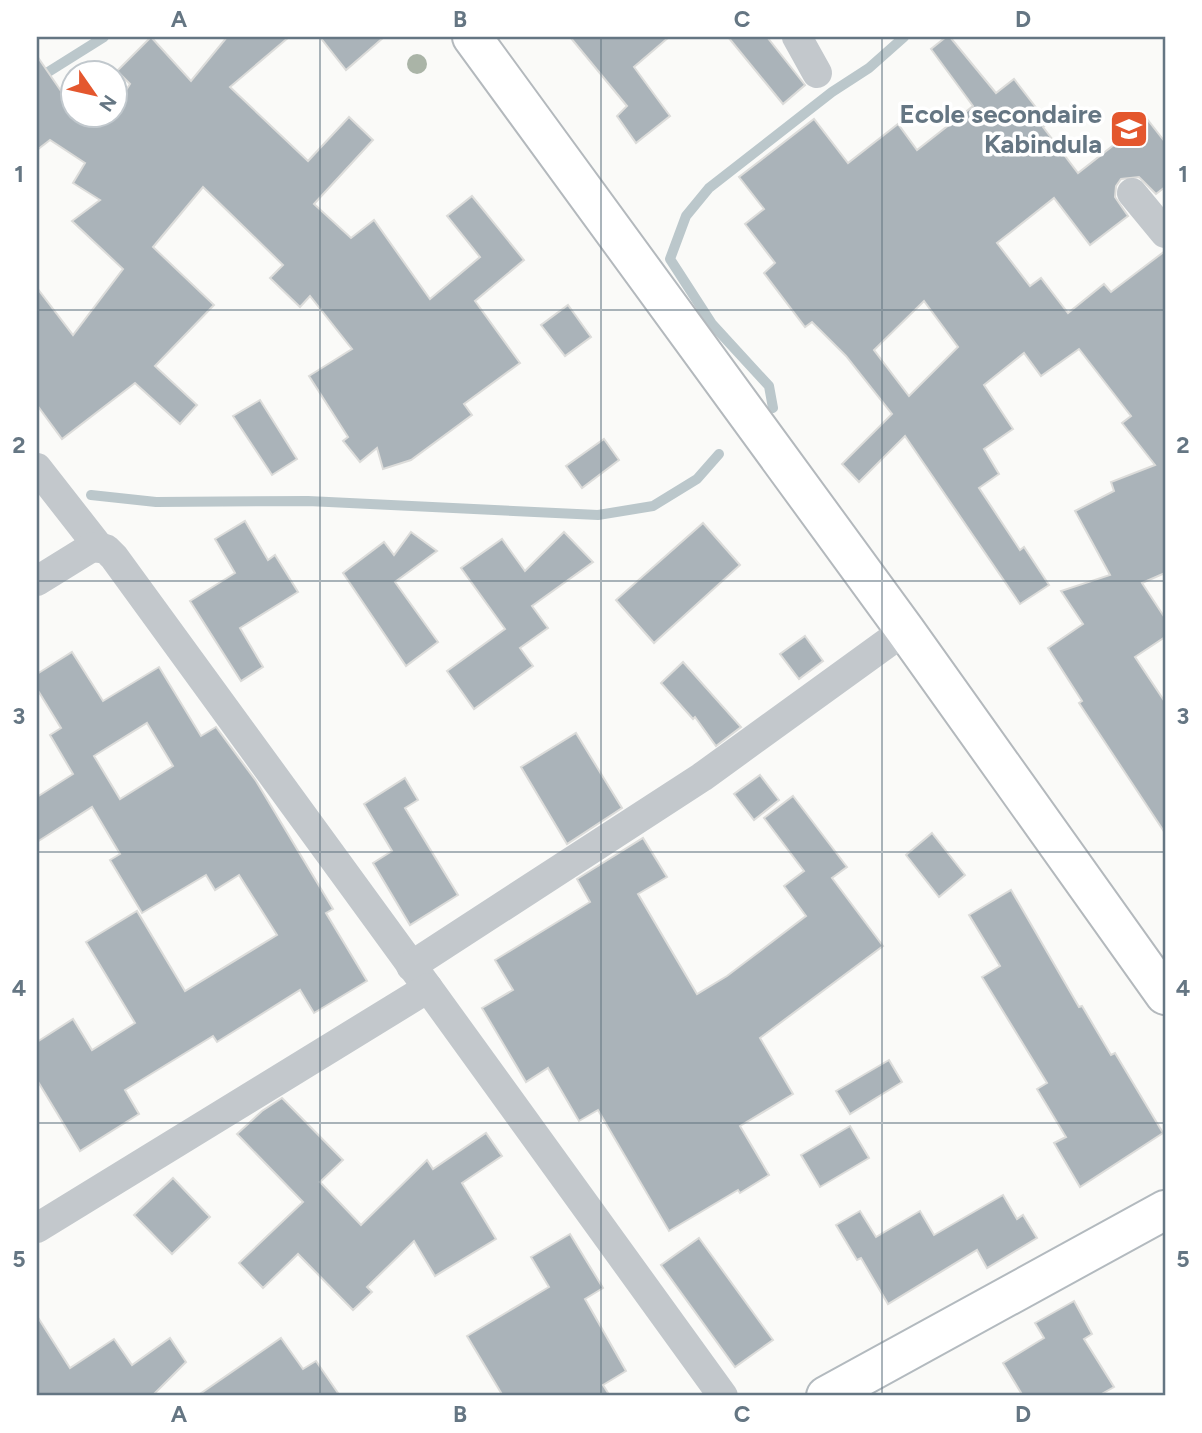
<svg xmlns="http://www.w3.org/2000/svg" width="1202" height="1433" font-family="Figtree,sans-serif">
<rect width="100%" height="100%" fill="#fafaf8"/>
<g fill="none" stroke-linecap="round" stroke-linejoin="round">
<g stroke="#bbc7cb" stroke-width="10">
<path d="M 37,79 L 104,37"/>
<path d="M 773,408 L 769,386 L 712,324 L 670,259 L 686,216 L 709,188 L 832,92 L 869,68 L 904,37"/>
<path d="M 91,495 L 156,502 L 308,501 L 598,515 L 653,506 L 697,479 L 719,454"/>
</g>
</g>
<g fill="#aab3b9" stroke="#dcdcda" stroke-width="2" fill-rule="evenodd">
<path d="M 151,37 L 191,81 L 227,37 L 289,37 L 230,87 L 308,161 L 349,117 L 373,140 L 314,204 L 351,238 L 374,220 L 430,299 L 480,257 L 447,216 L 472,196 L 524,260 L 475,301 L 520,363 L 464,404 L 472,415 L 411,460 L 383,469 L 377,448 L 360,462 L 343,441 L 348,437 L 309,376 L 352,349 L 310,296 L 300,307 L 270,278 L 283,265 L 203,187 L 153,247 L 214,305 L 155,366 L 197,405 L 180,424 L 135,383 L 62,439 L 37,405 L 37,288 L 73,335 L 123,269 L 72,221 L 100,200 L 73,183 L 85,163 L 50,140 L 37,150 L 37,56 L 74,110 L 74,116 L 116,116 L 116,106 L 130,84 L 117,71 Z"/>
<path d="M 320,37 L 384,37 L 346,70 Z"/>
<path d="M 570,37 L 669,37 L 634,67 L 670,116 L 636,143 L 617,116 L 627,106 Z"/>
<path d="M 728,37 L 767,37 L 805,85 L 783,104 Z"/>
<path d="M 946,37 L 950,37 L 996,93 L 1014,79 L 1048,123 L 1043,127 L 1078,173 L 1147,119 L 1165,142 L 1165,187 L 1156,194 L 1139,177 L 1121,179 L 1116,186 L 1115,197 L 1128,216 L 1090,245 L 1054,198 L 997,243 L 1030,286 L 1041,278 L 1068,313 L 1104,284 L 1111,292 L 1165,251 L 1165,573 L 1142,583 L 1165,618 L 1165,637 L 1135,657 L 1165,702 L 1165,833 L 1079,703 L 1082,701 L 1048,648 L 1083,624 L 1061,591 L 1110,575 L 1075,511 L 1114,491 L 1111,482 L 1155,465 L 1122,423 L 1131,416 L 1079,349 L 1041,376 L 1024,353 L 984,385 L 1013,429 L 984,449 L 999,474 L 979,488 L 1020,550 L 1024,547 L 1049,585 L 1020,604 L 905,436 L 859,482 L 842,464 L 892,414 L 846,356 L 812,322 L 805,327 L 764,273 L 775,263 L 745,224 L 764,209 L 739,177 L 814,119 L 848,163 L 898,124 L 917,150 L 973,106 L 931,49 ZM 924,301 L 958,347 L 909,396 L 874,350 Z"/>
<path d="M 568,305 L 591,337 L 565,356 L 541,325 Z"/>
<path d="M 260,400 L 297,459 L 272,475 L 233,416 Z"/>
<path d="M 604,439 L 619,460 L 582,488 L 566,466 Z"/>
<path d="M 245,521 L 268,560 L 275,555 L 298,592 L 240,628 L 263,667 L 241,681 L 190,601 L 235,573 L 215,539 Z"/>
<path d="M 703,523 L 740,565 L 654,643 L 616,600 Z"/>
<path d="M 411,532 L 437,551 L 395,582 L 438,642 L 406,666 L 343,573 L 384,542 L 394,555 Z"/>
<path d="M 564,532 L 593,562 L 532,606 L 548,628 L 520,648 L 533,666 L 474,709 L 447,671 L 505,629 L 461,568 L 502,539 L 525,571 Z"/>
<path d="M 805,636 L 823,661 L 799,679 L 780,654 Z"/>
<path d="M 72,652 L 103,701 L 159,667 L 201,736 L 216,727 L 256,781 L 333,909 L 326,913 L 367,981 L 314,1013 L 300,990 L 217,1042 L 213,1036 L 125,1090 L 139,1114 L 80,1151 L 37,1080 L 37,1042 L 73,1019 L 92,1050 L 135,1023 L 86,942 L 137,911 L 185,991 L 277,935 L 239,875 L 215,890 L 206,875 L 142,913 L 110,860 L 120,854 L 92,807 L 37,842 L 37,797 L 73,774 L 50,735 L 61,728 L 37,689 L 37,674 ZM 147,723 L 173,766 L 120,799 L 94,756 Z"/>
<path d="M 683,662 L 741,727 L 716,746 L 695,717 L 693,719 L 661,683 Z"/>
<path d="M 576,733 L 622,808 L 567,844 L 521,767 Z"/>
<path d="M 760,775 L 779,800 L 754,820 L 734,794 Z"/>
<path d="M 405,778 L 418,800 L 405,808 L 458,895 L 410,925 L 373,863 L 392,851 L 364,804 Z"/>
<path d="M 793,796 L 847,867 L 832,878 L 883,946 L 760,1038 L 793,1094 L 740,1126 L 769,1175 L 740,1193 L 738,1190 L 669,1231 L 598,1110 L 579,1121 L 548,1068 L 526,1082 L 482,1008 L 513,990 L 495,960 L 590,902 L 577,879 L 643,838 L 667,877 L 638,894 L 697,994 L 727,976 L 806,916 L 784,886 L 804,871 L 764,818 Z"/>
<path d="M 932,833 L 965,875 L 939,897 L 906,855 Z"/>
<path d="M 1011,890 L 1079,1007 L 1082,1006 L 1111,1055 L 1115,1053 L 1163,1133 L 1080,1187 L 1054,1143 L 1066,1137 L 1037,1089 L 1047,1083 L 982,977 L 1000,966 L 969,915 Z"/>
<path d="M 889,1060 L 902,1082 L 850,1114 L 836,1091 Z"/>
<path d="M 282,1098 L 343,1160 L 320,1182 L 361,1225 L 427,1160 L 433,1169 L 486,1133 L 502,1156 L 462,1183 L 496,1239 L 435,1276 L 414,1241 L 367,1287 L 372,1292 L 353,1310 L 298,1254 L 263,1288 L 239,1263 L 303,1202 L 237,1134 L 262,1111 Z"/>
<path d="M 850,1126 L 869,1158 L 820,1187 L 801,1155 Z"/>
<path d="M 173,1178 L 210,1217 L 172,1254 L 134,1215 Z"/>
<path d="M 1003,1195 L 1017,1219 L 1023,1215 L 1037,1238 L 987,1268 L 977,1250 L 888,1304 L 861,1258 L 857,1260 L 836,1225 L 860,1211 L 876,1237 L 920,1211 L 934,1235 Z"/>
<path d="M 570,1234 L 603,1288 L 585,1299 L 626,1371 L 603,1385 L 610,1396 L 503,1396 L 467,1336 L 549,1287 L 531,1257 Z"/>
<path d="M 699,1238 L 773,1340 L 735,1367 L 661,1265 Z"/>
<path d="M 1074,1301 L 1092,1334 L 1084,1339 L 1114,1387 L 1098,1396 L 1023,1396 L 1003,1363 L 1044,1338 L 1035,1323 Z"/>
<path d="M 37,1316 L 70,1368 L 114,1339 L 132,1365 L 170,1338 L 186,1362 L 152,1396 L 37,1396 Z"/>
<path d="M 281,1338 L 303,1369 L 316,1361 L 340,1396 L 197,1396 Z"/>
</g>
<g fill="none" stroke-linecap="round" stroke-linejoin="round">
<g stroke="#b3babf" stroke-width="42">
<path id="secondary" d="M 826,1396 L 1165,1210"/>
</g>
<g stroke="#b4b9bd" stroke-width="42">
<path id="highway" d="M 472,37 L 905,630 L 1165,995"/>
</g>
<g stroke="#c3c8cc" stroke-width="30">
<path d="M 797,37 L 817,73"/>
<path d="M 1132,193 L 1165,233"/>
<path d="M 37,468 L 98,546"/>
<path d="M 37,581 L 92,547 L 106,549 L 114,557 L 428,988"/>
<path d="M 411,966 L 702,777 L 905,630"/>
<path d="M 37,1228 L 428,988 L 723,1396"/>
</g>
<use href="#secondary" stroke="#fff" stroke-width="38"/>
<use href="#highway" stroke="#fff" stroke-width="38"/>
</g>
<circle fill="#aab4a7" cx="417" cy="64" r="10"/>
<path fill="none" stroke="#657683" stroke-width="2" stroke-opacity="0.55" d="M 320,37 L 320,1396M 601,37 L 601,1396M 882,37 L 882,1396M 37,310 L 1165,310M 37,581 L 1165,581M 37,852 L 1165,852M 37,1123 L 1165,1123"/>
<defs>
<g id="school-square" transform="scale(2.0125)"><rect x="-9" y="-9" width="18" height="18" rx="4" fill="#e4572e" stroke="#fff"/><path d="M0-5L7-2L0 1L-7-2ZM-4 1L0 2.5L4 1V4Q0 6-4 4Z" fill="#fff"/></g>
</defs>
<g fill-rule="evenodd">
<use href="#school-square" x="1129" y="129"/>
</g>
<g text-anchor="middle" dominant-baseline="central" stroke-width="7" stroke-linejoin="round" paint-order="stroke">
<g font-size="26" font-weight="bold" fill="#657683" stroke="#fff" text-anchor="end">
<text x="1102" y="114">Ecole secondaire<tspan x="1102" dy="30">Kabindula</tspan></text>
</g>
</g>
<rect width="1202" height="1433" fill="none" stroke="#ffffff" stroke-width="77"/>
<g transform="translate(94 94) rotate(124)"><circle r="33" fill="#ffffff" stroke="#c1c8cd" stroke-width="2"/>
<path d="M0-5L12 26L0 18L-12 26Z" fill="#e4572e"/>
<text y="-10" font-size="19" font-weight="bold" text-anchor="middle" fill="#657683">N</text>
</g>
<rect x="38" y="38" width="1126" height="1356" fill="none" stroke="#657683" stroke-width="2.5"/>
<g font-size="23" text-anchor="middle" font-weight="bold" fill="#657683">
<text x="179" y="27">A</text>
<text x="460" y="27">B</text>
<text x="742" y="27">C</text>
<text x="1023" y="27">D</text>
<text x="19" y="182">1</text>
<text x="1183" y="182">1</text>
<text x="19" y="453">2</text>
<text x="1183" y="453">2</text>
<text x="19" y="724">3</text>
<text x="1183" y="724">3</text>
<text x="19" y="996">4</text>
<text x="1183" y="996">4</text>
<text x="19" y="1267">5</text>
<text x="1183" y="1267">5</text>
<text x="179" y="1422">A</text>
<text x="460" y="1422">B</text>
<text x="742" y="1422">C</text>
<text x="1023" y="1422">D</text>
</g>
</svg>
